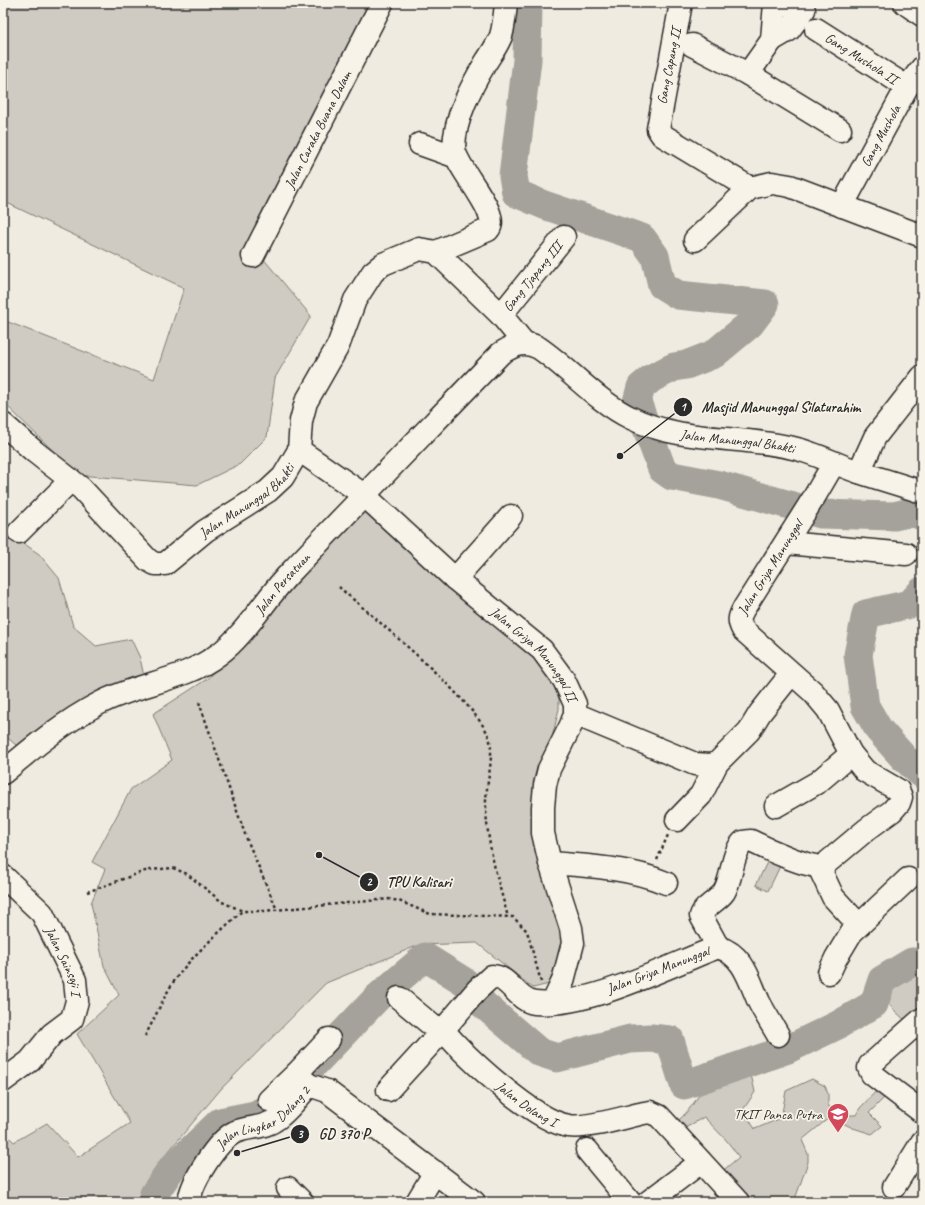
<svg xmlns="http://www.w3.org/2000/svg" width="925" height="1205" font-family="Caveat,sans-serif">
<rect width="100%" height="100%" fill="#efebe0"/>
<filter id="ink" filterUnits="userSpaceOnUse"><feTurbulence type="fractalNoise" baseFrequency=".025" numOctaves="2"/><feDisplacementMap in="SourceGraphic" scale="8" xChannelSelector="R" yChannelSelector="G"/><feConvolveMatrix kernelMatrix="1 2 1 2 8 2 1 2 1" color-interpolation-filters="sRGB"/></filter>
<g filter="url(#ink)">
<g fill="#cfcbc2" stroke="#7d7b76">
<path d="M 3,3 L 371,3 L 257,251 L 311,316 L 275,378 L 267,437 L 240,464 L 197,485 L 78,475 L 3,402 L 3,320 L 154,379 L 184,288 L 3,201 Z"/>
<path d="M 368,507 L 559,672 L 559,709 L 541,783 L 568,924 L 549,984 L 533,988 L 477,943 L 419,945 L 326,983 L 221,1089 L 168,1152 L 142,1190 L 146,1202 L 3,1202 L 3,1131 L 14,1142 L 47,1123 L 78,1157 L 130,1123 L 77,1034 L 119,995 L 104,966 L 91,903 L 105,869 L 92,862 L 131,789 L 172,760 L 153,714 L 207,679 Z"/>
<path d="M 3,529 L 39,554 L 59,578 L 73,626 L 96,646 L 131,639 L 140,658 L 145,681 L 23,751 L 3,734 Z"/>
<path d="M 772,852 L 784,858 L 768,891 L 756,885 Z"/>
<path d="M 917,964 L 922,964 L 922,1013 L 911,1026 L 893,1009 L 884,997 C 886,978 900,971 917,964 Z"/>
<path d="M 750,1070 L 755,1092 L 743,1110 L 755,1129 L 781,1118 L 786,1091 L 812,1079 L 825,1086 L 828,1094 L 828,1105 L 837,1115 L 856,1115 L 860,1108 L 880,1087 L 887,1095 L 869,1113 L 882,1126 L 872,1134 L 853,1128 L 830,1117 L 802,1140 L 808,1154 L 808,1162 L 794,1202 L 732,1202 L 712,1180 L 739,1157 L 727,1141 L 704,1117 L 675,1134 L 673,1125 C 687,1114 697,1100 705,1084 Z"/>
</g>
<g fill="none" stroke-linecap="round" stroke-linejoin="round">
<g stroke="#a4a29a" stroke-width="29">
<path d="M 528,3 L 527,60 L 513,176 L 516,193 L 544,205 L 642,238 L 655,256 L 662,285 L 678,295 L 765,304 L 750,324 L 714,354 L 686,365 L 674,367 L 652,378 L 641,387 L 637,402 L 662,469 L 672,476 L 719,485 L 821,514 L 894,516 L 912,512 L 922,516"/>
<path d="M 922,591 L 910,604 L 866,614 L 858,655 L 865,706 L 879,730 L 904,758 L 922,774"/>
<path d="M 155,1202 L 154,1194 L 171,1169 L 220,1122 L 255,1115 L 276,1104 L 378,997 L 425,957 L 465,982 L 484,1005 L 539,1052 L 557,1058 L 630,1039 L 651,1038 L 670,1040 L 684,1085 L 788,1049 L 838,1025 L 874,1004 L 882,980 L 912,962 L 922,963"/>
</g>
<g stroke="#2b2b2b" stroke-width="25">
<g id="minor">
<path d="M 681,3 L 658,129 L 662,135 L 750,188"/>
<path d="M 905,3 L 922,15"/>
<path id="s1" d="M 816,29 L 907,87"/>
<path d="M 772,40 L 789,30 L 804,10 L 802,7 L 775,5"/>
<path d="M 692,45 L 748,74 L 840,130"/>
<path d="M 748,74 L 772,40 L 775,3"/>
<path d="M 420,144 L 454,156"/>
<path id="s2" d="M 842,206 L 907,87 L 922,68"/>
<path d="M 695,240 L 750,188 L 772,183 L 790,186 L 922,236"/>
<path d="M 436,252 L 488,230 C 503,214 454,167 454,147 C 455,117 471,87 486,62 C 491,54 497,46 501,36 C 504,26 505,14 506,3"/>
<path id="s3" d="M 253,256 L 382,3"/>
<path id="s4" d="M 501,315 L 564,237"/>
<path id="s5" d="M 3,424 L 35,452 L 81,488 L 148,560 L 155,564 L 165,564 L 205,531 L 268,491 L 283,477 L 299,450 L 301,421 L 306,402 L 338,346 L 355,300 L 373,272 L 383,264 L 419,249 L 436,252 L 501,315 L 524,343"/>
<path id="s6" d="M 299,450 L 364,495 L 455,579 L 542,650 L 564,680 L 575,704 L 575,714 L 571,725 L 549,769 L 545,785 L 543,807 L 543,833 L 550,863 L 571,928 L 573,943 L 563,981 L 553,1002"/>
<path d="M 859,472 L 875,437 L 922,377"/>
<path d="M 19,532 L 71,480"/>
<path d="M 786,543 L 906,554"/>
<path d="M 455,579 L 511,516"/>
<path d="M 575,714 L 695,764 L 710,765 L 717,763 L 749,731 L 760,713 L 791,674"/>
<path id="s7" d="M 3,773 C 32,748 65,721 100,703 C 138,683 184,681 219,654 C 245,635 266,598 289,574 C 359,500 430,427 501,353 C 515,345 524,340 539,348 C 571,370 596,401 631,418 C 682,443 739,435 793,448 C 816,453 837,465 859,472 C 880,479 901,485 922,492"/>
<path d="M 776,806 L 818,782 L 851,754"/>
<path d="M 677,820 L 701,795 L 717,763"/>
<path d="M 550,863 C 591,866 629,868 666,883"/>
<path d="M 819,867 L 833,897 L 858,924"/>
<path id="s8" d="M 3,876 L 42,913 L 75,980 L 77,1001 L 72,1019 L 52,1034 L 30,1061 L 3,1081"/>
<path id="s9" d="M 718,947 L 701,916 C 704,906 718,901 724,892 C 733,877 731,855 743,842 L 751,841 C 765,848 810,869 823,866 L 866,830 L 892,811 L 899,803 L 901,797 L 898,790 L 865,771 L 851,754 L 828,710 L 813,692 L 743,630 C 738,621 739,617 744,608 L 813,499 L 834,463"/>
<path id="s10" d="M 718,947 C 668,966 587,1008 535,1003 C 517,1001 509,976 492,976 L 477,990 L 443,1030 C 465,1056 535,1122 569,1126 C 587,1129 625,1117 644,1113 L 650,1112 L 659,1116 L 738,1202"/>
<path d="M 718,947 C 744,955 749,980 759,1002 C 765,1014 772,1024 778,1035"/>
<path d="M 829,973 L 836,958 L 851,933 L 908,879"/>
<path d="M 399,998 L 440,1032"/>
<path d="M 922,1019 L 870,1065 L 869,1068 L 872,1074 L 922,1112"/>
<path d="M 296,1074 L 329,1039"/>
<path d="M 388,1090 L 443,1030"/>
<path d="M 269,1100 L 296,1074 L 309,1085 L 327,1091 L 474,1202"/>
<path d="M 587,1150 L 630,1202"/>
<path d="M 894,1187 L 922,1142"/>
<path d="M 288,1188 L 302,1202"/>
<path id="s11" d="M 189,1202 C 191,1182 217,1141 235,1132 C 250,1126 264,1129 278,1118 C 289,1109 300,1096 309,1085"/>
<path d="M 417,1202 L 435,1172"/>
<path d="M 648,1202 L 701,1162"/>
</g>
</g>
<g stroke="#2b2b2b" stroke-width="2.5" stroke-dasharray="3 3" stroke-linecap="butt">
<path d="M 339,587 C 369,614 484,707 490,741 C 494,762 485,786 486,807 C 487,845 498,881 508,917"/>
<path d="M 199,702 L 246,837 L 277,910"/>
<path d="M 657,860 L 668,835"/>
<path d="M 87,892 L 148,870 L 173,868 L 187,874 L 222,902 L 243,911 L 264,911 L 389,899 L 399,901 L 430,914 L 513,917 L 527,931 L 541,982"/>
<path d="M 145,1036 C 155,1018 163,998 174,981 C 191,956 220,932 242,911"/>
</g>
<use href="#minor" stroke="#f7f3e8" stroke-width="22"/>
</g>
</g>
<defs>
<g id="school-pin" transform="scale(1.15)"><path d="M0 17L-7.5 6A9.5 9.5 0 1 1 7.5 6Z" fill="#d1495b" stroke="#f7f3e8"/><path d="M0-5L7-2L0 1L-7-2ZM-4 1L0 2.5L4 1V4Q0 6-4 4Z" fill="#fff"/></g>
</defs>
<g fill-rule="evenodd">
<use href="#school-pin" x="838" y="1114"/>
</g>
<g text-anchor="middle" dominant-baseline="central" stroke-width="3.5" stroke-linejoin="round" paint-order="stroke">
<g font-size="14" fill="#2b2b2b" stroke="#f7f3e8">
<text stroke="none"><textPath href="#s1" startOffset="54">Gang Mushola II</textPath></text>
<text transform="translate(669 66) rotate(-79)">Gang Capang II</text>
<text stroke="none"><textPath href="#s3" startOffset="142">Jalan Caraka Buana Dalam</textPath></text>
<text stroke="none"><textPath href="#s2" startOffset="80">Gang Mushola</textPath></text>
<text stroke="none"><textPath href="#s4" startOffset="50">Gang Tjapang III</textPath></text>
<text stroke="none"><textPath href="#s7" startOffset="928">Jalan Manunggal Bhakti</textPath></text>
<text stroke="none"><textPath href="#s5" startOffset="321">Jalan Manunggal Bhakti</textPath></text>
<text stroke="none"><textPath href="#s9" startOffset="619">Jalan Griya Manunggal</textPath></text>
<text stroke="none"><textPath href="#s7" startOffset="344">Jalan Persatuan</textPath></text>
<text stroke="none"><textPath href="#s6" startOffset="313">Jalan Griya Manunggal II</textPath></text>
<text stroke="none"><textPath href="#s8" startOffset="107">Jalan Sainsaji I</textPath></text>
<text transform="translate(658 970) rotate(-21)">Jalan Griya Manunggal</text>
<text stroke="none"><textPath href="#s10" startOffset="430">Jalan Dolang I</textPath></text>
<text stroke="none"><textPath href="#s11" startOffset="118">Jalan Lingkar Dolang 2</textPath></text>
</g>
<g font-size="14" fill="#2b2b2b" stroke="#f7f3e8" text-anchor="end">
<text x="822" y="1114">TKIT Panca Putra</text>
</g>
</g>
<path fill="none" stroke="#2b2b2b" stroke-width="1.5" d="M620 456L683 407M319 855L369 882M237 1153L300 1134"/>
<g fill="#2b2b2b" stroke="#f7f3e8" stroke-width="1.5">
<circle cx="620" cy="456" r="4"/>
<circle cx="319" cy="855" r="4"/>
<circle cx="237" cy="1153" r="4"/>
<circle cx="683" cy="407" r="10"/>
<circle cx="369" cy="882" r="10"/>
<circle cx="300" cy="1134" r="10"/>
</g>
<g font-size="12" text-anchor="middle" font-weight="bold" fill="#fff">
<text x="683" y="411">1</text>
<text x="369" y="886">2</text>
<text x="300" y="1138">3</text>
</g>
<g font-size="15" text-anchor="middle" font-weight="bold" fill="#2b2b2b" stroke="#f7f3e8" stroke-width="3.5" stroke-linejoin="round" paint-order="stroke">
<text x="781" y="412">Masjid Manunggal Silaturahim</text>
<text x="419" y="887">TPU Kalisari</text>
<text x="344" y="1139">GD 370 P</text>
</g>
<rect width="925" height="1205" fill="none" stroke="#f7f3e8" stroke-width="16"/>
<rect x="8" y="8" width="909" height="1189" fill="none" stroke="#2b2b2b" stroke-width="1.5" filter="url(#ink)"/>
</svg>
